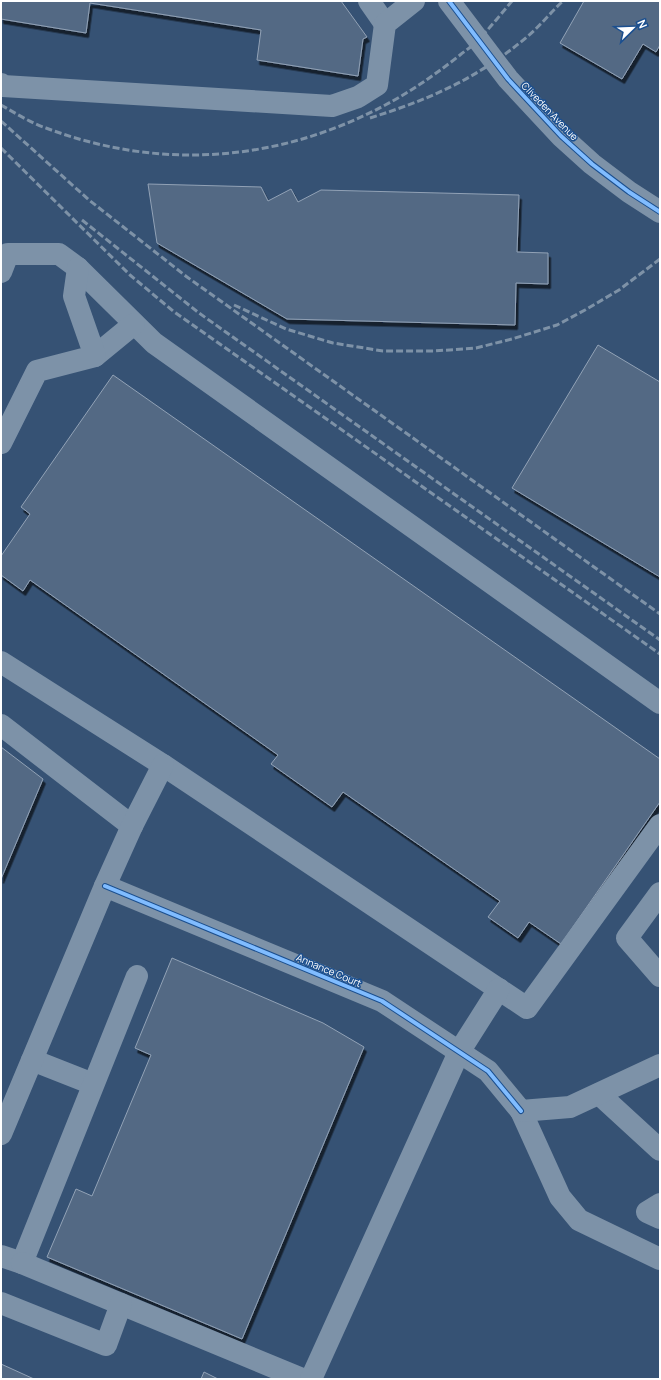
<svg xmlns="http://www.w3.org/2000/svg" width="661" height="1380" font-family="Manrope,sans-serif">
<defs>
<filter id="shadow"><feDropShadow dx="2.5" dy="4.5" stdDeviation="0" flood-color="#0009"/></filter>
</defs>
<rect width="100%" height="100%" fill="#365274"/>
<g fill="#526984" stroke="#92a2b6" filter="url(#shadow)">
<path d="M 1,1 L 341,1 L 367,37 L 363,39 L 358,76 L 257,60 L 261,30 L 90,3 L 86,33 L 1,19 Z"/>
<path d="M 584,1 L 660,1 L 660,45 L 656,52 L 643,44 L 622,79 L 560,43 Z"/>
<path d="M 148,184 L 261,187 L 268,201 L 291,189 L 298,202 L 321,190 L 519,195 L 517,252 L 548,253 L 548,284 L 516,283 L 515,325 L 287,319 L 157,243 Z"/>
<path d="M 598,345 L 660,382 L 660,577 L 512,488 Z"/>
<path d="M 113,375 L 660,759 L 660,802 L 561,944 L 529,922 L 518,938 L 488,917 L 500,901 L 343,792 L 332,807 L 271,764 L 278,755 L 30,580 L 23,591 L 1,575 L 1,556 L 30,514 L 21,507 Z"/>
<path d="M 1,747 L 43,779 L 1,879 Z"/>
<path d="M 172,958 L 323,1023 L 364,1047 L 242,1339 L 47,1257 L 76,1189 L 92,1196 L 151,1055 L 135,1048 Z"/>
<path d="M 1,1364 L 34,1379 L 1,1379 Z"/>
<path d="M 204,1372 L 218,1379 L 201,1379 Z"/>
</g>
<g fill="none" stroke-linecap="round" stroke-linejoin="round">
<g stroke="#7d92a8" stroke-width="22">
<path d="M 369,1 L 385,24"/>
<path d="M 449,1 L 508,79 L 561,136 L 592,164 L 629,192 L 660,212"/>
<path d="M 1,84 L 3,86 L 332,106 L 358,97 L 377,85 L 385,24 L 414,1"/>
<path d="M 1,272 L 8,254 L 59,254 L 78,268 L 154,343 L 660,703"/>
<path d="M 95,356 L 134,324"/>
<path d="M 1,443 L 37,371 L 95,356 L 74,296 L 78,268"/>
<path d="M 1,662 L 163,765 L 527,1008 L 660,825"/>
<path d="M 1,725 L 132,826"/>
<path d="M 105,886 L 382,1001 L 488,1071 L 521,1111 L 560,1197 L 579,1220 L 660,1259"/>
<path d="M 660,893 L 627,938 L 660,976"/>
<path d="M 32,1060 L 93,1084"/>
<path d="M 599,1094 L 660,1150"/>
<path d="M 521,1111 L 570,1107 L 660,1065"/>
<path d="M 1,1134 L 105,886 L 132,826 L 163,765"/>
<path d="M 660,1204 L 647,1212 L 660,1218"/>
<path d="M 1,1256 L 22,1263 L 137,976"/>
<path d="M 22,1263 L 302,1379"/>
<path d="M 1,1303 L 106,1345 L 121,1304"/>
<path d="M 311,1379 L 459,1052 L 499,989"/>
</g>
<g stroke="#7e92a7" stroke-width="3" stroke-dasharray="7 3" stroke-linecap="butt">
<path d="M 1,105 C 15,113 31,123 46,128 C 165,173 288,161 398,98 C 420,85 440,71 460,55 C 466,50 473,46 478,40 C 490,28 501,14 512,1"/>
<path d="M 370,118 C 431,99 480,77 528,36 C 541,25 551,12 563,1"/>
<path d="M 1,121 L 89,200 L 187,277 L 660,614"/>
<path d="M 1,148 L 130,275 L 173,311 L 660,654"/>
<path d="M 82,220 L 199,313 L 660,640"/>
<path d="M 234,305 L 286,329 L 333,343 L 383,351 L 434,351 L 476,348 L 512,339 L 557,325 L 585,310 L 619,290 L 660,259"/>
</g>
<g stroke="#1b4f8f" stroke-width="6">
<g id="cycleway">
<path d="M 449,1 L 508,79 L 561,136 L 592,164 L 629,192 L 660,212"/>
<path d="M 105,886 L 382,1001 L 488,1071 L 521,1111"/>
</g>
</g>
<use href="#cycleway" stroke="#80bcff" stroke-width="4"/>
</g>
<g text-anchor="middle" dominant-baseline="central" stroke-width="3" stroke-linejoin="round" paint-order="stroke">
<g font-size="10" fill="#fff" stroke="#1b4f8f">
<text transform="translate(550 111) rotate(46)">Cliveden Avenue</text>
<text transform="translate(329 970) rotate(23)">Annance Court</text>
</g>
</g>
<rect width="661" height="1380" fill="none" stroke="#ffffff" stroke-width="4"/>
<g transform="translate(633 28) rotate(67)" stroke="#1b4f8f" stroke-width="3" paint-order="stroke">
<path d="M0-3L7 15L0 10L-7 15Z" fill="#ffffff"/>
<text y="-6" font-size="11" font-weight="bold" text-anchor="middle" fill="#ffffff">N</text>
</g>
</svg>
